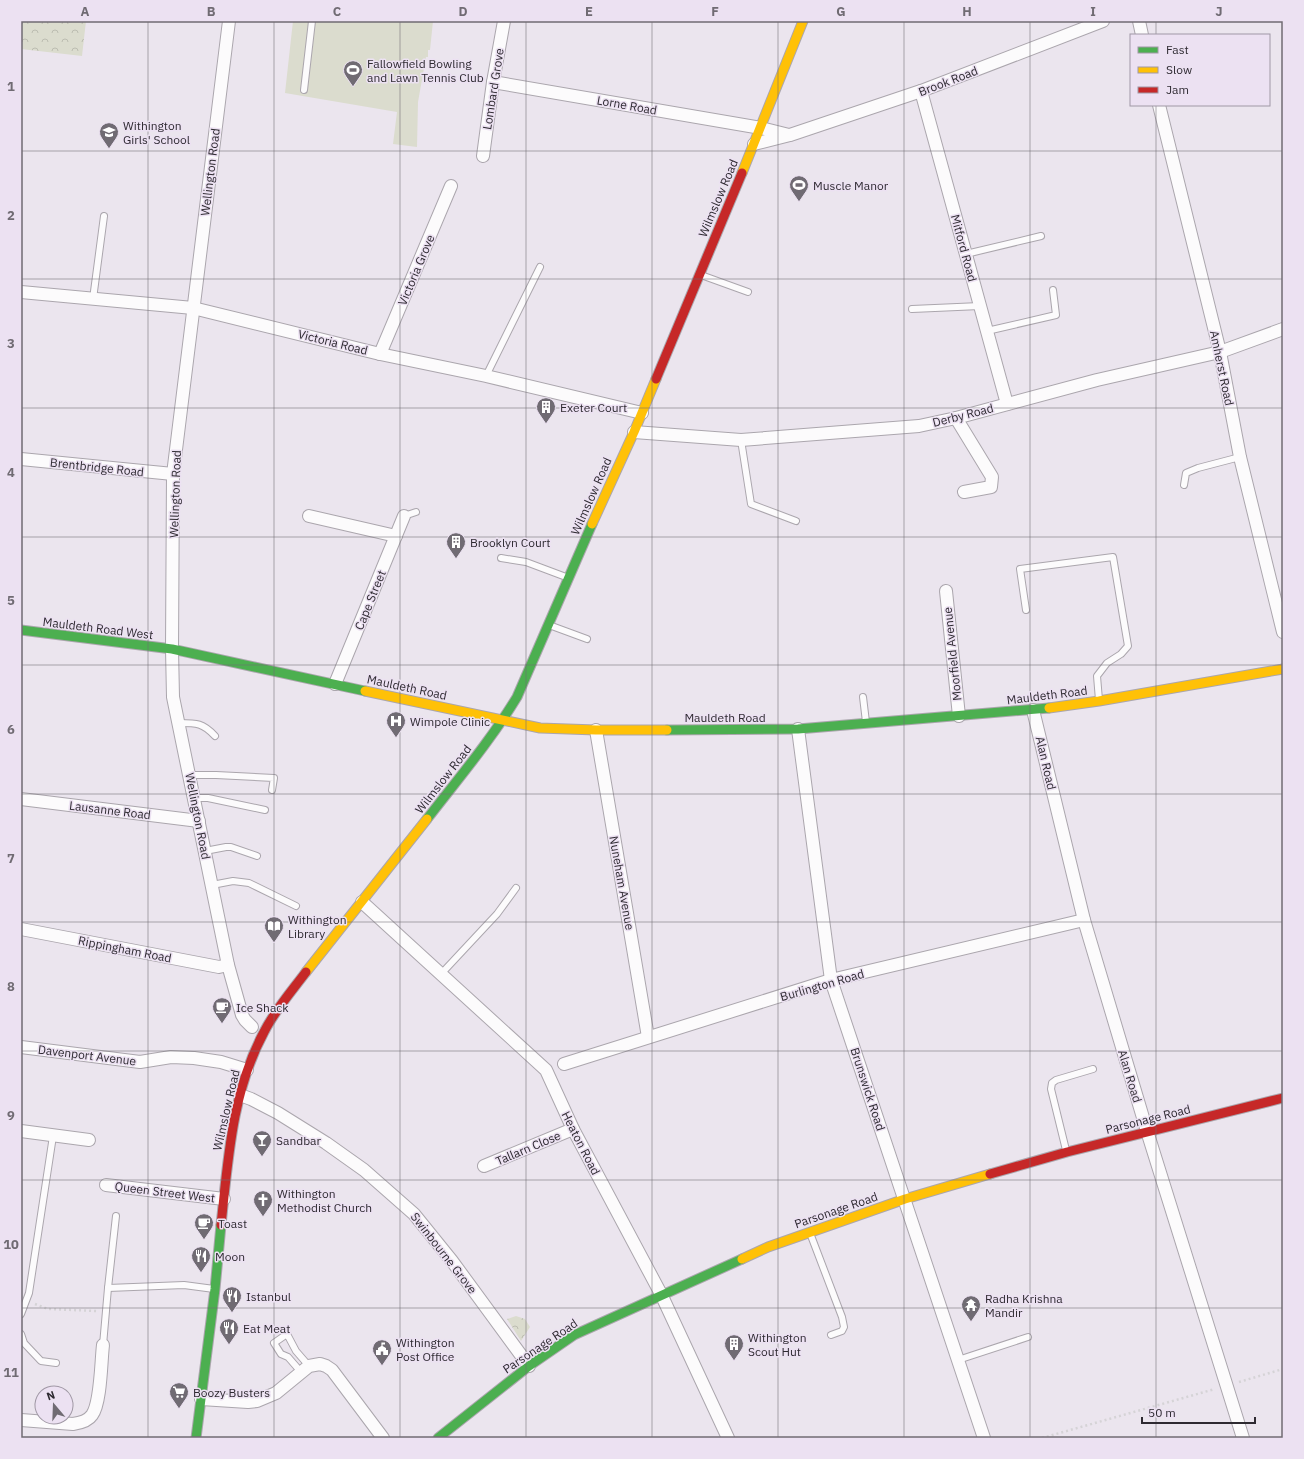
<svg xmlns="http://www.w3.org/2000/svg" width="1304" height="1459" font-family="'IBM Plex Sans',sans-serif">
<defs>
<pattern id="park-crowns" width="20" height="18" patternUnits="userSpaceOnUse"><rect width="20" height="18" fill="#dbdcce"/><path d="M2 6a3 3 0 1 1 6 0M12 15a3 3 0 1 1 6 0" fill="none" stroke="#bcbdb1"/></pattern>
</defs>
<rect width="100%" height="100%" fill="#ebe5ee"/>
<path fill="#dbdcce" d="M 293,21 L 433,21 L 430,50 L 428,50 L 428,57 L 426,57 L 418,102 L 417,147 L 393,144 L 397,112 L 285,93 Z"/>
<g fill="url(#park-crowns)">
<path d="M 21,21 L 86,21 L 82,56 L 21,49 Z"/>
<path d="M 516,1316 L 525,1319 L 530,1327 L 521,1341 L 507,1319 Z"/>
</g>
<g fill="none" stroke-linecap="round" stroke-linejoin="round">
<g stroke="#aba6ad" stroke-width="8">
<g id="lane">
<path d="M 304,90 L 312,21"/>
<path d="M 966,254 L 1041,236"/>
<path d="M 701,275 L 748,292"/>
<path d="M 93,299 L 104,216"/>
<path d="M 912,309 L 980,306"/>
<path d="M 987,331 L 1056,315 L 1053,290"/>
<path d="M 486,376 L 540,267"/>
<path d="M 741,440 L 751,504 L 796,521"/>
<path d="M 1184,485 L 1186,473 L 1198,468 L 1240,457"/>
<path d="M 404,516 L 416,512"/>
<path d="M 501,558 L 526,562 L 566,577"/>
<path d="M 1026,610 L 1020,569 L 1113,557 L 1128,646 L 1121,654 L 1107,663 L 1097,676 L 1099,700"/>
<path d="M 549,625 L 587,639"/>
<path d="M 863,697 L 866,722"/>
<path d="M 179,723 C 197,723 203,723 215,736"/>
<path d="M 189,775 L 216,775 L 274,778 L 272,790"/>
<path d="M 194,798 L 208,798 L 265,810"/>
<path d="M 205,851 L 226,847 L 231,847 L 257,856"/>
<path d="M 212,885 L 233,881 L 249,883 L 296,906"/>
<path d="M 441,974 L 497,914 L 516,888"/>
<path d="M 1066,1150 L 1051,1089 L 1052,1083 L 1056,1080 L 1093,1069"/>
<path d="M 810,1233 L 842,1317 L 844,1327 L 842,1331 L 831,1335"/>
<path d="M 108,1288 L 184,1285 L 214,1289"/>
<path d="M 21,1314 L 29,1293 L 53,1136"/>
<path d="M 21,1334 L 24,1343 L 41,1361 L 56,1363"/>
<path d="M 103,1345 L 108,1288 L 116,1216"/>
<path d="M 958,1360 L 1028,1337"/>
<path d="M 301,1372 L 288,1357 L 281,1354 L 274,1343 L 287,1334 L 296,1351 L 309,1366"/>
</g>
</g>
<g stroke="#aba6ad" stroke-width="14">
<g id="street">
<path d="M 229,21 L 173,474 L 172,649 L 173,697 L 228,965 L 242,1015 L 245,1020 L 252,1027"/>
<path d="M 1139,21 L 1142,35"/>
<path d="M 493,82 L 761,128 L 789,135"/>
<path d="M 921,91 L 1007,404"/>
<path d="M 1159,105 L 1220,352 L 1240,457 L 1283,632"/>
<path d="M 754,144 L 790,135 L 921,91 L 1103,21"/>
<path d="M 483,156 L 493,82 L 504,21"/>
<path d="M 21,292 L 193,308 L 380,354 L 486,376 L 642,413"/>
<path d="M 380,354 L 451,186"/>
<path d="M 956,418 L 992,477 L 991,487 L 964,492"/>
<path d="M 634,432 L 741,440 L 919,426 L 956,418 L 1097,380 L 1220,352 L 1283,329"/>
<path d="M 21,459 L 173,474"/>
<path d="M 309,516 L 396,536"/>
<path d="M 946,591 L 959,716"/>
<path d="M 335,684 L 404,516"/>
<path d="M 1033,710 L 1084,920 L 1147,1131 L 1243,1438"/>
<path d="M 798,729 L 831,980 L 984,1438"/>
<path d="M 596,730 L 648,1037"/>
<path d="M 21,799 L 199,821"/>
<path d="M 362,902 L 546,1070 L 573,1129 L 661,1294 L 728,1438"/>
<path d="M 21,929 L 219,967 L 228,965"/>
<path d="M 21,1047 L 140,1062 L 171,1057 L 194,1058 L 221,1062 L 247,1070"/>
<path d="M 564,1064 L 831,980 L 1084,920"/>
<path d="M 240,1095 L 251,1099 L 278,1113 L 326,1143 L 364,1170 L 414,1214 L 452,1261 L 529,1366"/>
<path d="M 21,1131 L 89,1140"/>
<path d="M 484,1166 L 573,1129"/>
<path d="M 106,1185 L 224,1199"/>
<path d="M 201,1399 L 248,1402 L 257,1401 L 276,1393 L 309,1366 L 320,1364 L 326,1366 L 332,1370 L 383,1438"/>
<path d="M 21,1420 L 73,1424 C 80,1423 88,1421 92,1415 C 101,1403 101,1361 103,1345"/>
</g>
</g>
<g stroke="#aba6ad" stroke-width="11">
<g id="fast">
<path d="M 21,630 L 172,649 L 365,691"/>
<path d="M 667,730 L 798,729 L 1049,708"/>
<path d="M 427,819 C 458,779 491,740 517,697 L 592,524"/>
<path d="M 196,1438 L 215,1289 L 221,1225"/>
<path d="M 438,1438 L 529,1366 L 574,1335 L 742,1259"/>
</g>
</g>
<g stroke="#aba6ad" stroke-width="11">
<g id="slow">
<path d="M 742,173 L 803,21"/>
<path d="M 592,524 L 634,432 L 656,379"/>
<path d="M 365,691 L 540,728 L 596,730 L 667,730"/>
<path d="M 1049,708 L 1099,701 L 1283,669"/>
<path d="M 306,972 L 427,819"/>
<path d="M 742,1259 L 768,1247 L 905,1199 L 990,1174"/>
</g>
</g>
<g stroke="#aba6ad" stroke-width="11">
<g id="jam">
<path d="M 656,379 L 742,173"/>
<path d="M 990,1174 L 1067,1152 L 1283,1098"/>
<path d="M 221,1225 C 228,1160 232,1091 264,1032 C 275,1010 291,992 306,972"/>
</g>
</g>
<g stroke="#d5d3d6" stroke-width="2.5" stroke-dasharray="2 3" stroke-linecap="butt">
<path d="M 35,1304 L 48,1309 L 97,1311"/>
<path d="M 1239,1382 L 1283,1369"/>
<path d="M 1042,1438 L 1215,1389"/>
</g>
<use href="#lane" stroke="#fcfbfc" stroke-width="6"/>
<use href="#street" stroke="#fcfbfc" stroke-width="12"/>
<use href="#fast" stroke="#4caf50" stroke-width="9"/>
<use href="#slow" stroke="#ffc107" stroke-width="9"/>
<use href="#jam" stroke="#c62828" stroke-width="9"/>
</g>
<path fill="none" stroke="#706b73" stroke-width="1" stroke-opacity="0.55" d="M 148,21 L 148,1438M 274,21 L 274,1438M 400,21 L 400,1438M 526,21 L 526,1438M 652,21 L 652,1438M 778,21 L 778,1438M 904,21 L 904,1438M 1030,21 L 1030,1438M 1156,21 L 1156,35M 1156,105 L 1156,1438M 21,151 L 1283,151M 21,279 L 1283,279M 21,408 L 1283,408M 21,537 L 1283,537M 21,665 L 1283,665M 21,794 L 1283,794M 21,922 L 1283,922M 21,1051 L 1283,1051M 21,1180 L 1283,1180M 21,1308 L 1283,1308"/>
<defs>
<g id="stadium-pin" transform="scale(1)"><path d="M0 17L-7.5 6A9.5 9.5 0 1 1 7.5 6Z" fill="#706b73" stroke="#ece1f2"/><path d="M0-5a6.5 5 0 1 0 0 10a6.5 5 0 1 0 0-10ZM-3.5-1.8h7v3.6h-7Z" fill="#fff"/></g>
<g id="school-pin" transform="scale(1)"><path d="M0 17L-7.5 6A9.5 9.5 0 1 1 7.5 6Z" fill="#706b73" stroke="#ece1f2"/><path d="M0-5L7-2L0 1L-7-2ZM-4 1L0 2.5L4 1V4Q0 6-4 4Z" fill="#fff"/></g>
<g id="building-pin" transform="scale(1)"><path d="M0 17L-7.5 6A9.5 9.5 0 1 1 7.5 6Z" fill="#706b73" stroke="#ece1f2"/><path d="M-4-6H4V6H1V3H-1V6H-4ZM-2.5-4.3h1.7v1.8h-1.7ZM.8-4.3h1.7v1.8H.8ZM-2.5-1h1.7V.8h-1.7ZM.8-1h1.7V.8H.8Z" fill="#fff"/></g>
<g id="hospital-pin" transform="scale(1)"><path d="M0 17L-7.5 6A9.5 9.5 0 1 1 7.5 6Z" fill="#706b73" stroke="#ece1f2"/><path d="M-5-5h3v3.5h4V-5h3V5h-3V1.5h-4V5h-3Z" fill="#fff"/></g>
<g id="library-pin" transform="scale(1)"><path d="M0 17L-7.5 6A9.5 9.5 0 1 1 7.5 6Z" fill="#706b73" stroke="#ece1f2"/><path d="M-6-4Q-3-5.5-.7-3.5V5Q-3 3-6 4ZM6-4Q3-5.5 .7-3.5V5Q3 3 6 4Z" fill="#fff"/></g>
<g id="cafe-pin" transform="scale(1)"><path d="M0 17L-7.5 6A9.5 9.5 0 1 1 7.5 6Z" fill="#706b73" stroke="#ece1f2"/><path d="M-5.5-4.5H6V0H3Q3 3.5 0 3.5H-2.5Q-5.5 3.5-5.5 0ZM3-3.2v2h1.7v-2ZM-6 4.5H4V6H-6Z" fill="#fff"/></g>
<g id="bar-pin" transform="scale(1)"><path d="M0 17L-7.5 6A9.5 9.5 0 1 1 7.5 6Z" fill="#706b73" stroke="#ece1f2"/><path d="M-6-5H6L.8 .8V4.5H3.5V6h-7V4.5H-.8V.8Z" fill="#fff"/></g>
<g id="church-pin" transform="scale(1)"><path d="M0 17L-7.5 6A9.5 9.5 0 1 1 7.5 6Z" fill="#706b73" stroke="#ece1f2"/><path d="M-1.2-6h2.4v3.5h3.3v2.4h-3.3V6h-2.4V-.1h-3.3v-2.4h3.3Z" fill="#fff"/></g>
<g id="restaurant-pin" transform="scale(1)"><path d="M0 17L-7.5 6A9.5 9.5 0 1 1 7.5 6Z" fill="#706b73" stroke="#ece1f2"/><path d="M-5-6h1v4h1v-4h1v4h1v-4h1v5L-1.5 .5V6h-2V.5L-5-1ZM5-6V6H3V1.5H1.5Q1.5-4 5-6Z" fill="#fff"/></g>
<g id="temple-pin" transform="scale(1)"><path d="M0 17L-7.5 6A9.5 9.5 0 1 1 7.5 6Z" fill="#706b73" stroke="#ece1f2"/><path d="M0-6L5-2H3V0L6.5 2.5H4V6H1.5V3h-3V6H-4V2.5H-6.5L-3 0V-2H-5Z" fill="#fff"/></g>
<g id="civic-pin" transform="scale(1)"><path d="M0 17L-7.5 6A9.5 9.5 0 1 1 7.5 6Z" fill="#706b73" stroke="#ece1f2"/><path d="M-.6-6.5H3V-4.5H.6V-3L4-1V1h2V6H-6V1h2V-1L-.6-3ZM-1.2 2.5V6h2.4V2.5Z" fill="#fff"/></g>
<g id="supermarket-pin" transform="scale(1)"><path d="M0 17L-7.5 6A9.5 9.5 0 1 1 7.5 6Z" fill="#706b73" stroke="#ece1f2"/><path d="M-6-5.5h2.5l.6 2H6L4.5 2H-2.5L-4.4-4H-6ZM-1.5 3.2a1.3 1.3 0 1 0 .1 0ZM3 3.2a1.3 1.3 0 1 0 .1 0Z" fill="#fff"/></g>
</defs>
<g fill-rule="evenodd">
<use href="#stadium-pin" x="353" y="70"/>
<use href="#school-pin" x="109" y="132"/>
<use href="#stadium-pin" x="799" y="185"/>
<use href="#building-pin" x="546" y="407"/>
<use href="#building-pin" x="456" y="542"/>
<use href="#hospital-pin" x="396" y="721"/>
<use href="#library-pin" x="274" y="926"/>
<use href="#cafe-pin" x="222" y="1007"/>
<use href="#bar-pin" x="262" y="1140"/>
<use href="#church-pin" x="263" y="1200"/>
<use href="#cafe-pin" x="204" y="1223"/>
<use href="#restaurant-pin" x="201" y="1256"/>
<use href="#restaurant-pin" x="232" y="1296"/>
<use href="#temple-pin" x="971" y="1305"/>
<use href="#restaurant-pin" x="229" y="1328"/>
<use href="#building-pin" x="734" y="1344"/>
<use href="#civic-pin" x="382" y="1349"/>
<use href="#supermarket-pin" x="179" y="1392"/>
</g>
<g text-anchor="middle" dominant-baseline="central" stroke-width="3" stroke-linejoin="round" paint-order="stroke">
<g font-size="12" fill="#2e2a31" stroke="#ece1f2" text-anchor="start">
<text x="367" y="63">Fallowfield Bowling<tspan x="367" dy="14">and Lawn Tennis Club</tspan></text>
<text x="123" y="125">Withington<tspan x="123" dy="14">Girls' School</tspan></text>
<text x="813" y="185">Muscle Manor</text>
<text x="560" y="407">Exeter Court</text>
<text x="470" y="542">Brooklyn Court</text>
<text x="410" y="721">Wimpole Clinic</text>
<text x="288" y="919">Withington<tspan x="288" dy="14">Library</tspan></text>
<text x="236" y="1007">Ice Shack</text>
<text x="276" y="1140">Sandbar</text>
<text x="277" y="1193">Withington<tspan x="277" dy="14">Methodist Church</tspan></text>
<text x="218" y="1223">Toast</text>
<text x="215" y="1256">Moon</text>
<text x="246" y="1296">Istanbul</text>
<text x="985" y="1298">Radha Krishna<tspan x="985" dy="14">Mandir</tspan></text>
<text x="243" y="1328">Eat Meat</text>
<text x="748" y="1337">Withington<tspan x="748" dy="14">Scout Hut</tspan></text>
<text x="396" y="1342">Withington<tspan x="396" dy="14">Post Office</tspan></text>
<text x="193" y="1392">Boozy Busters</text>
</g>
<g font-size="12" fill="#2e2a31" stroke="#ece1f2">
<text transform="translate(948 81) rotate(-21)">Brook Road</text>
<text transform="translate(493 89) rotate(-81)">Lombard Grove</text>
<text transform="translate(627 105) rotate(10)">Lorne Road</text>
<text transform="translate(210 172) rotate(-83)">Wellington Road</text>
<text transform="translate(718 198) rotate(-67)">Wilmslow Road</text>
<text transform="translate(964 248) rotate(75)">Mitford Road</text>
<text transform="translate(416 270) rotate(-67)">Victoria Grove</text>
<text transform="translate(333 342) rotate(14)">Victoria Road</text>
<text transform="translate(1222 368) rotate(78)">Amherst Road</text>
<text transform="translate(963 415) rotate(-14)">Derby Road</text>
<text transform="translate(97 467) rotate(6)">Brentbridge Road</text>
<text transform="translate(175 494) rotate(-88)">Wellington Road</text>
<text transform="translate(591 496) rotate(-66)">Wilmslow Road</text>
<text transform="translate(370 600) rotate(-68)">Cape Street</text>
<text transform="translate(98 628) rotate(7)">Mauldeth Road West</text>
<text transform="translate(952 654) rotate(-96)">Moorfield Avenue</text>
<text transform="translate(407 687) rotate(12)">Mauldeth Road</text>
<text transform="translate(1047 695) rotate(-7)">Mauldeth Road</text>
<text x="725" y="717">Mauldeth Road</text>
<text transform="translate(1046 763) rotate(77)">Alan Road</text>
<text transform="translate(443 779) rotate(-52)">Wilmslow Road</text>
<text transform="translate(110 810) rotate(7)">Lausanne Road</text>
<text transform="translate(198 816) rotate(79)">Wellington Road</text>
<text transform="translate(622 883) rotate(80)">Nuneham Avenue</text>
<text transform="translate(125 949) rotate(11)">Rippingham Road</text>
<text transform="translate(822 985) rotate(-16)">Burlington Road</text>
<text transform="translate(87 1055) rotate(7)">Davenport Avenue</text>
<text transform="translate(1130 1076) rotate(73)">Alan Road</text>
<text transform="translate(868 1089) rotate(72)">Brunswick Road</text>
<text transform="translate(226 1110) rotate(-77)">Wilmslow Road</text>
<text transform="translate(1148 1119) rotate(-14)">Parsonage Road</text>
<text transform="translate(581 1143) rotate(63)">Heaton Road</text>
<text transform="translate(528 1148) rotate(-23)">Tallarn Close</text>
<text transform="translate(165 1192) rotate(7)">Queen Street West</text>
<text transform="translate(836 1210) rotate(-19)">Parsonage Road</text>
<text transform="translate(444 1253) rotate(52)">Swinbourne Grove</text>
<text transform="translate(540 1346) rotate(-34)">Parsonage Road</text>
</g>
</g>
<rect width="1304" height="1459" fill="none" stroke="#ece1f2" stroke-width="44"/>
<rect x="1130" y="34" width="140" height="72" fill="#ece1f2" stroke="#a098a5"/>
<rect x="1138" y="47" width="20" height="6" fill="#4caf50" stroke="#a098a5"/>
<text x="1166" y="54" font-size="12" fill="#2e2a31">Fast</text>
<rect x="1138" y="67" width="20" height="6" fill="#ffc107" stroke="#a098a5"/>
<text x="1166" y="74" font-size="12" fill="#2e2a31">Slow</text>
<rect x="1138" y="87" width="20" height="6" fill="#c62828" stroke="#a098a5"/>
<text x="1166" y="94" font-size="12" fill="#2e2a31">Jam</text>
<g transform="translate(54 1405) rotate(341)"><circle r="19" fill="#ece1f2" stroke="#a098a5"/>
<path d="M0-3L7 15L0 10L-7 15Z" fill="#706b73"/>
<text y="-6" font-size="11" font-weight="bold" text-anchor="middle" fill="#2e2a31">N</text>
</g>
<path d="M1142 1417v6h113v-6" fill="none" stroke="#2e2a31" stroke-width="2"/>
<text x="1148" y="1417" font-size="12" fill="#2e2a31" stroke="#ece1f2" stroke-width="3" paint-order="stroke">50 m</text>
<rect x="22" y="22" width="1260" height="1415" fill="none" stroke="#706b73" stroke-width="1.5"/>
<g font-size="13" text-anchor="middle" font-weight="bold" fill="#706b73">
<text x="85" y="16">A</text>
<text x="211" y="16">B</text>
<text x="337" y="16">C</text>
<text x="463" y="16">D</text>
<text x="589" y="16">E</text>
<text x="715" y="16">F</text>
<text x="841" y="16">G</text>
<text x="967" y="16">H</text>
<text x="1093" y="16">I</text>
<text x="1219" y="16">J</text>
<text x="11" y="91">1</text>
<text x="11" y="220">2</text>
<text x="11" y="348">3</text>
<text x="11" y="477">4</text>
<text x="11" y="605">5</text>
<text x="11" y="734">6</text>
<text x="11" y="863">7</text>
<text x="11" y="991">8</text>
<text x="11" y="1120">9</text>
<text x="11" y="1249">10</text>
<text x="11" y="1377">11</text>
</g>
</svg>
